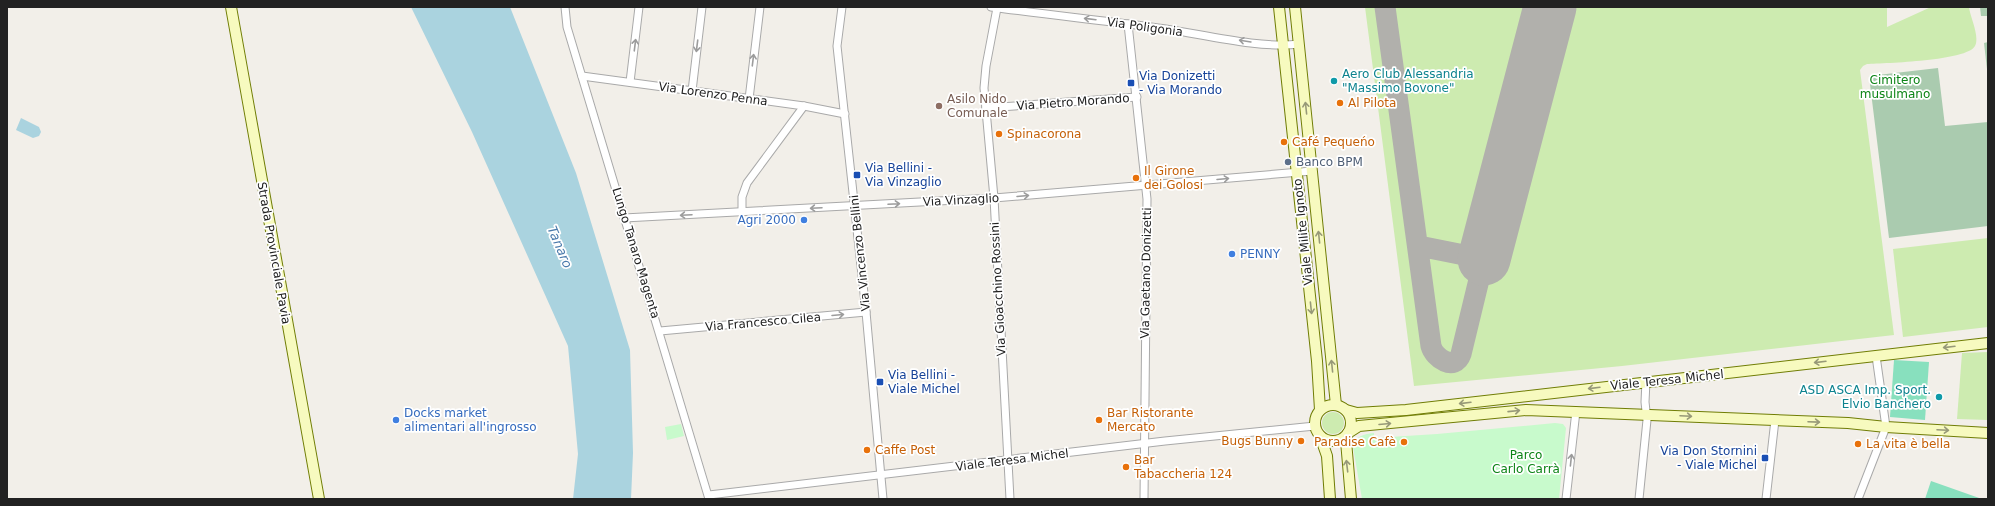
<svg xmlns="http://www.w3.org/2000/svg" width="1995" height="506" font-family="'DejaVu Sans',sans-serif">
<rect width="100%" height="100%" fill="#f2efe9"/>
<g fill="#cdebb0">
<path d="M 1365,7 L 1887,7 L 1887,27 L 1931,7 L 1969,7 C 1970,17 1980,36 1975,46 C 1967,61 1886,63 1867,64 L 1863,66 L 1860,70 L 1894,335 L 1622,366 L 1414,386 Z"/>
<path d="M 1988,238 L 1988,327 L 1903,337 L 1893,249 Z"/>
<path d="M 1988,352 L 1988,420 L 1957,419 L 1962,353 Z"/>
<circle cx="1333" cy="423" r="11"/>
</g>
<g fill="#aacbaf">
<path d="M 1980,7 L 1988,7 L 1988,16 L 1981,16 Z"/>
<path d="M 1988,42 L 1988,78 L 1984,43 Z"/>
<path d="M 1938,68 L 1945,126 L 1988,122 L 1988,226 L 1889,238 L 1869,76 Z"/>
</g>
<g fill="#c8facc">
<path d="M 1555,423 L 1563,424 L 1566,428 L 1559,499 L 1362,499 L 1353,447 C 1355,436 1364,434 1374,433 L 1374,438 L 1437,434 Z"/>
<path d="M 681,424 L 684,436 L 667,440 L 665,427 Z"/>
</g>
<g fill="#88e0be">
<path d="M 1894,360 L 1929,362 L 1925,420 L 1890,417 Z"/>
<path d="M 1931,481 L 1982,499 L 1925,499 Z"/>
</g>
<g fill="#aad3df">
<path d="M 411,7 L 510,7 L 576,173 L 630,350 L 633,453 L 631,499 L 573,499 L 578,454 L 568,346 L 472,132 Z"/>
<path d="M 21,118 L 39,127 L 41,132 L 39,136 L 33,138 L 16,130 Z"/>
</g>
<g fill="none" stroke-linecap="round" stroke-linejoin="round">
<path stroke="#b1b0ac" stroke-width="21" d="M 1385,7 L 1431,346 C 1434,358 1455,372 1461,354 L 1484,259 L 1419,246"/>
<path stroke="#b1b0ac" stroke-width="53" d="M 1484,259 L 1550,7"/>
<g stroke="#a9a9a9" stroke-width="9">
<g id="street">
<path d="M 565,7 L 567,27 L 709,499"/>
<path d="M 842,7 L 837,46 L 866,312 L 883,499"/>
<path d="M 991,7 C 1049,15 1108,21 1166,29 C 1206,35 1261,49 1299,44"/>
<path d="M 997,8 L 986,66 L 984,88 L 994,198 L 1010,499"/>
<path d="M 1128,24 L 1147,199 L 1144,499"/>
<path d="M 582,76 L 804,106 L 845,114"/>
<path d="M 630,82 L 639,7"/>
<path d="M 692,91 L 702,7"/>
<path d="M 749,99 L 760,7"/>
<path d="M 986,108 L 1137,97"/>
<path d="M 742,212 L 742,197 L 747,183 L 804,106"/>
<path d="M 624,218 L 994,198 L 1312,171"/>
<path d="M 660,331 L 866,312"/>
<path d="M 709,495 L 1165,441 L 1315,426"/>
<path d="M 1566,499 L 1576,411"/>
<path d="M 1639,499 L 1647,420 L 1645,402 L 1646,381"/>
<path d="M 1766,499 L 1775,420"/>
<path d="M 1858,499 L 1886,427 L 1876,356"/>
</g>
</g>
<g stroke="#707d05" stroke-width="12">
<g id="secondary">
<path d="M 231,7 L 319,499"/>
<path d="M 1279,7 L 1317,361 L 1320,410"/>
<path d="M 1295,7 L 1336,405"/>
<circle cx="1333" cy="423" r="18"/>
<path d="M 1346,410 L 1357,413 L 1406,410 L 1988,343"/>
<path d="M 1320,436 L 1327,456 L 1330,499"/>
<path d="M 1351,499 L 1346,441 L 1348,433 L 1359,426 L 1526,410 L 1848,423 L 1886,427 L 1988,433"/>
</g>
</g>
<use href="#street" stroke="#fff" stroke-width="7"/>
<use href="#secondary" stroke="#f7fabf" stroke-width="10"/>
</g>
<defs><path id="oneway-shaft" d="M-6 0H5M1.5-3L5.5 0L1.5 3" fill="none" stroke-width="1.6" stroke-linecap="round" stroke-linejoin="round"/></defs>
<g stroke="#9c9c9c">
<use href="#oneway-shaft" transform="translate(1090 19) rotate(-173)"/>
<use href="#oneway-shaft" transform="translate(1245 41) rotate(-171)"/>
<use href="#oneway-shaft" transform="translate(635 45) rotate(-83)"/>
<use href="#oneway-shaft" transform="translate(697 46) rotate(97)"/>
<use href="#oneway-shaft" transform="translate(753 60) rotate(-83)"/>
<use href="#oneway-shaft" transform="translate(1223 179) rotate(-5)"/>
<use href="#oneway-shaft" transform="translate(1023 196) rotate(-5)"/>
<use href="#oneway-shaft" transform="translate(894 204) rotate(-3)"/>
<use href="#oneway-shaft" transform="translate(816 208) rotate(177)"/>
<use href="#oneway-shaft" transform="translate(686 215) rotate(177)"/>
<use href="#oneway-shaft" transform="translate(838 315) rotate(-5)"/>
<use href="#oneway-shaft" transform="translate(1571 460) rotate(-84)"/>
</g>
<g stroke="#979978">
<use href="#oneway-shaft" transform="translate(1306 108) rotate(-96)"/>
<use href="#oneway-shaft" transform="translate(1319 237) rotate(-96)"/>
<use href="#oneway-shaft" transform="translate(1311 308) rotate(84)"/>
<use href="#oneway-shaft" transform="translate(1949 347) rotate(173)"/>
<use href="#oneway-shaft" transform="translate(1820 362) rotate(173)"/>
<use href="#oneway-shaft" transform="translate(1332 366) rotate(-96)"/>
<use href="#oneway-shaft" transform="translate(1594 388) rotate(173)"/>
<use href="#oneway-shaft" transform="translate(1465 403) rotate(173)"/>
<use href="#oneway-shaft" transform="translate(1514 411) rotate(-6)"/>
<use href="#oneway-shaft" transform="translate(1686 416) rotate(3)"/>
<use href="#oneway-shaft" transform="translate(1814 422) rotate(2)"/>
<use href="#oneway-shaft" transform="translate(1385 424) rotate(-5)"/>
<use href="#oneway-shaft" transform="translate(1943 430) rotate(3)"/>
<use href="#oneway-shaft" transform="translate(1347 466) rotate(-97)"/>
</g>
<g fill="#0f9aa8" stroke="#fff" stroke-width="1.5">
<circle cx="1334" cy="81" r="4"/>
<circle cx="1939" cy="397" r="4"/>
</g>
<g fill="#1a4fb4" stroke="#fff" stroke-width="1.5">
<rect x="1127" y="79" width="8" height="8" rx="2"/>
<rect x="853" y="171" width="8" height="8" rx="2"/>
<rect x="876" y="378" width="8" height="8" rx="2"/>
<rect x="1761" y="454" width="8" height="8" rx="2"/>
</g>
<g fill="#e8710a" stroke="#fff" stroke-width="1.5">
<circle cx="1340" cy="103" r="4"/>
<circle cx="999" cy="134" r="4"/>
<circle cx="1284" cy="142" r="4"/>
<circle cx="1136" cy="178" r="4"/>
<circle cx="1099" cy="420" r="4"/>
<circle cx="1301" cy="441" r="4"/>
<circle cx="1404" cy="442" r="4"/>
<circle cx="1858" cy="444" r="4"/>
<circle cx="867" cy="450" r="4"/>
<circle cx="1126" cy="467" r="4"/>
</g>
<circle fill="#8d6e63" stroke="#fff" stroke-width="1.5" cx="939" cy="106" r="4"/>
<circle fill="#5c6f8a" stroke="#fff" stroke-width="1.5" cx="1288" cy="162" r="4"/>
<g fill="#3f7fe0" stroke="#fff" stroke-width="1.5">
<circle cx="804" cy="220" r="4"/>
<circle cx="1232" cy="254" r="4"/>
<circle cx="396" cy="420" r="4"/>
</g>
<g text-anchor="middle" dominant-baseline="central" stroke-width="3.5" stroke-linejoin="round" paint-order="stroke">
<g font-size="12" fill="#222" stroke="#fff">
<text transform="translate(1145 27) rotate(8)">Via Poligonia</text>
<text transform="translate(713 94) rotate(8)">Via Lorenzo Penna</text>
<text transform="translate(1073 102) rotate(-4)">Via Pietro Morando</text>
<text transform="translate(961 200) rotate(-3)">Via Vinzaglio</text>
<text transform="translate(1303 232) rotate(-96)">Viale Milite Ignoto</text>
<text transform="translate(274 253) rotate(80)">Strada Provinciale Pavia</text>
<text transform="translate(636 253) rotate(73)">Lungo Tanaro Magenta</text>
<text transform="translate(860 253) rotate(-96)">Via Vincenzo Bellini</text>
<text transform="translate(1146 273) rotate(-89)">Via Gaetano Donizetti</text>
<text transform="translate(998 289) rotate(-93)">Via Gioacchino Rossini</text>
<text transform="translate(763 322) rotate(-5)">Via Francesco Cilea</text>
<text transform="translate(1667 380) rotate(-6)">Viale Teresa Michel</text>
<text transform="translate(1012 460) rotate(-7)">Viale Teresa Michel</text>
</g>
<g font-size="12" fill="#0d838f" stroke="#fff" text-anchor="start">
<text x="1342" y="74">Aero Club Alessandria<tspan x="1342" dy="14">"Massimo Bovone"</tspan></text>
<text x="1931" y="390" text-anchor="end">ASD ASCA Imp. Sport.<tspan x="1931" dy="14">Elvio Banchero</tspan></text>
</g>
<g font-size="12" fill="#164399" stroke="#fff" text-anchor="start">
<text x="1139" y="76">Via Donizetti<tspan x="1139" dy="14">- Via Morando</tspan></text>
<text x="865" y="168">Via Bellini -<tspan x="865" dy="14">Via Vinzaglio</tspan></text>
<text x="888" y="375">Via Bellini -<tspan x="888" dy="14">Viale Michel</tspan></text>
<text x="1757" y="451" text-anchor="end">Via Don Stornini<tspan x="1757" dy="14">- Viale Michel</tspan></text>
</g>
<g font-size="12" fill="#0c8416" stroke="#fff">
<text x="1895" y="80">Cimitero<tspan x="1895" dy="14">musulmano</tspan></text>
<text x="1526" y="455">Parco<tspan x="1526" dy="14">Carlo Carrà</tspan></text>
</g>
<g font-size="12" fill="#785e54" stroke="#fff" text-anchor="start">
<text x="947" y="99">Asilo Nido<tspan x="947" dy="14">Comunale</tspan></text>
</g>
<g font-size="12" fill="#c56008" stroke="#fff" text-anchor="start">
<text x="1348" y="103">Al Pilota</text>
<text x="1007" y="134">Spinacorona</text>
<text x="1292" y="142">Café Pequeńo</text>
<text x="1144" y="171">Il Girone<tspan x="1144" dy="14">dei Golosi</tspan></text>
<text x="1107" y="413">Bar Ristorante<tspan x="1107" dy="14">Mercato</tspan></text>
<text x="1293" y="441" text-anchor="end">Bugs Bunny</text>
<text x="1396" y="442" text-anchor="end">Paradise Cafè</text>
<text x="1866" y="444">La vita è bella</text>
<text x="875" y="450">Caffe Post</text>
<text x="1134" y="460">Bar<tspan x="1134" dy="14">Tabaccheria 124</tspan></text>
</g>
<g font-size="12" fill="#4e5e75" stroke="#fff" text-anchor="start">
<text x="1296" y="162">Banco BPM</text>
</g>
<g font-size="12" fill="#366cbe" stroke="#fff" text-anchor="start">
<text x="796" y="220" text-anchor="end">Agri 2000</text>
<text x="1240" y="254">PENNY</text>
<text x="404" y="413">Docks market<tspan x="404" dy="14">alimentari all'ingrosso</tspan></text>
</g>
<g font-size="13" font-style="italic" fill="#4a7aab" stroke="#fff">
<text transform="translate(560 247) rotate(67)">Tanaro</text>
</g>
</g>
<rect width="1995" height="506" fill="none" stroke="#222222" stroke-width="16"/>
</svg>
